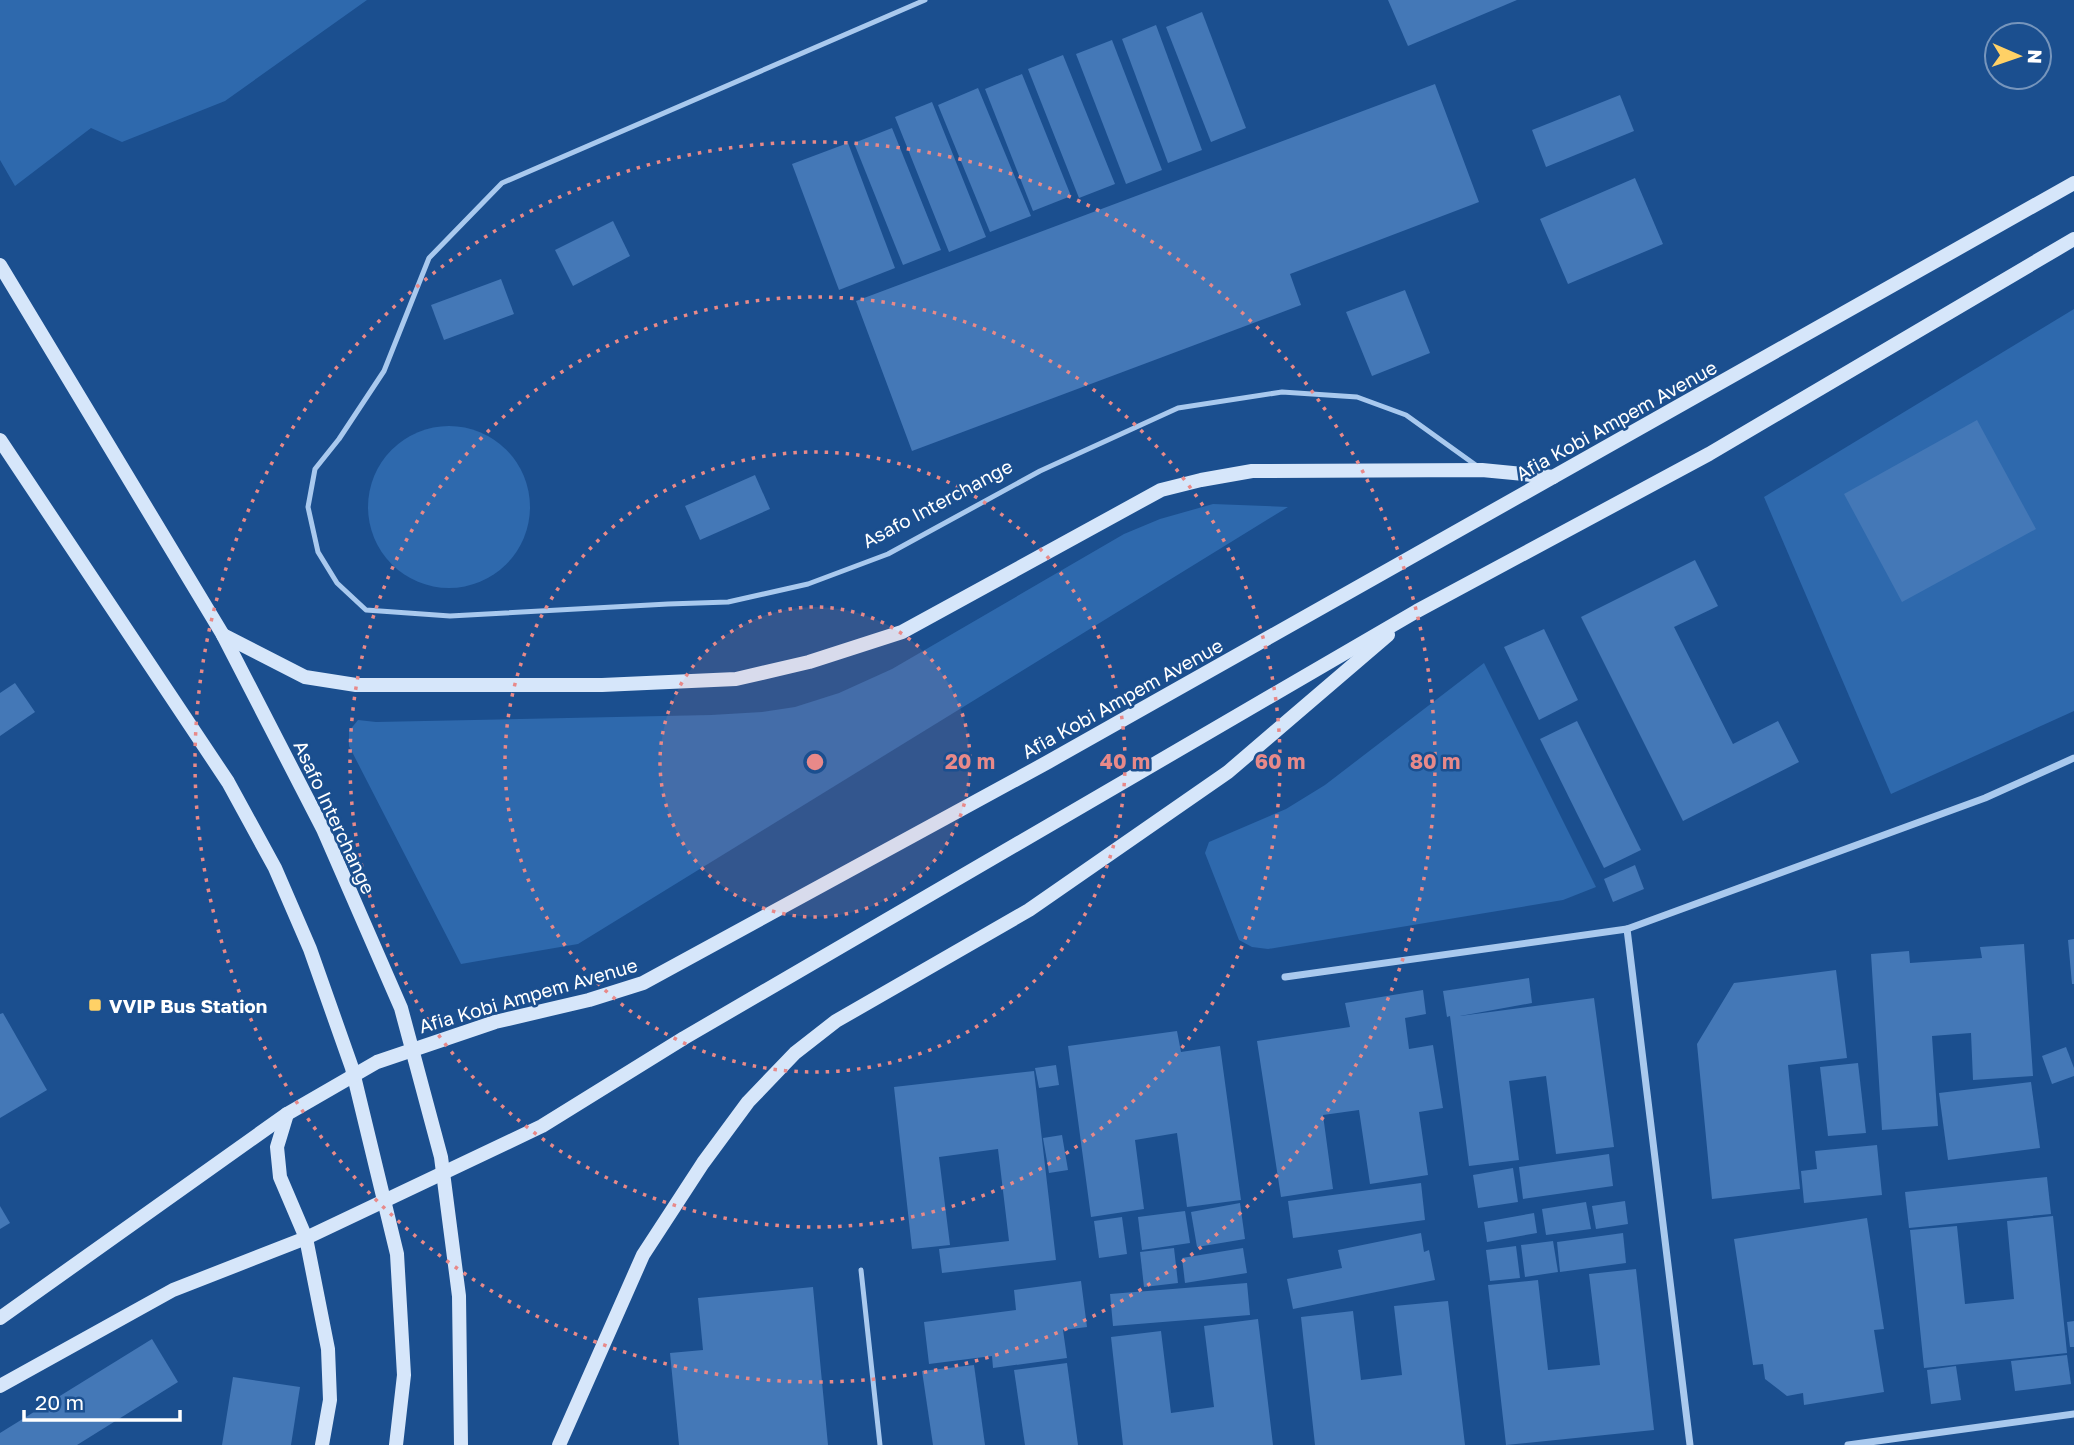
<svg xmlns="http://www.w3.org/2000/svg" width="2074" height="1445" font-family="'Golos Text',sans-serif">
<rect width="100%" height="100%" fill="#1b4f8f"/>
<g fill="#2e69ad">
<path d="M 0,0 L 367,0 L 225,101 L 122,142 L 91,128 L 15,186 L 0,160 Z"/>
<path d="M 2074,309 L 2074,711 L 1891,794 L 1764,497 Z"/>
<circle cx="449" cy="507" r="81"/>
<path d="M 1213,504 L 1288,507 L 578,944 L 461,964 L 349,746 L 349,731 L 358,720 L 376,722 L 711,715 L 762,712 L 795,707 L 839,693 L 892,669 L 1124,534 L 1160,519 Z"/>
<path d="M 1484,663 L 1596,887 L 1563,900 L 1268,949 L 1252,947 L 1239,940 L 1205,853 L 1209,842 L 1286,809 L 1325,785 Z"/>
</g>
<g fill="#4478b7">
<path d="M 1388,0 L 1517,0 L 1408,46 Z"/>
<path d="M 1202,12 L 1246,128 L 1211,142 L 1166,27 Z"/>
<path d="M 1156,25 L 1202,150 L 1168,163 L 1122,39 Z"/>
<path d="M 1112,40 L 1162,170 L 1126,184 L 1076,54 Z"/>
<path d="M 1063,55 L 1115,184 L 1079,198 L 1028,69 Z"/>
<path d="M 1022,74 L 1071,196 L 1033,211 L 985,89 Z"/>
<path d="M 1435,84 L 1479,202 L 1290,274 L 1301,305 L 912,451 L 856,301 Z"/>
<path d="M 978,88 L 1031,216 L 990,232 L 938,105 Z"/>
<path d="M 1620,95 L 1634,131 L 1546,167 L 1532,130 Z"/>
<path d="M 932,102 L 986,237 L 949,252 L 895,117 Z"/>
<path d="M 892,128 L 941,250 L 903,265 L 854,143 Z"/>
<path d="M 848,143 L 895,268 L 839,290 L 792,164 Z"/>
<path d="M 1635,178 L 1663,244 L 1568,284 L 1540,219 Z"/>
<path d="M 613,221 L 630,256 L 573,286 L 555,250 Z"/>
<path d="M 501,279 L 514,314 L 444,340 L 431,305 Z"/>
<path d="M 1405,290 L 1430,353 L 1372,376 L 1346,312 Z"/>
<path d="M 1977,420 L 2036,529 L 1902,602 L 1844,494 Z"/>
<path d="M 755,475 L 770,509 L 700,540 L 685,506 Z"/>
<path d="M 1695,560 L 1718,606 L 1674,627 L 1733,744 L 1778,721 L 1799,762 L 1683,821 L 1581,617 Z"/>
<path d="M 1544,629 L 1578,700 L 1539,720 L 1504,647 Z"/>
<path d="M 15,683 L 35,712 L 0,736 L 0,693 Z"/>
<path d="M 1577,721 L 1641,850 L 1604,868 L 1540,739 Z"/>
<path d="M 1635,865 L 1644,889 L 1613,902 L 1604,879 Z"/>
<path d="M 2074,939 L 2074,984 L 2072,984 L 2068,940 Z"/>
<path d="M 2024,944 L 2033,1076 L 1973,1080 L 1971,1033 L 1932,1036 L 1938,1126 L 1882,1130 L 1871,954 L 1909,951 L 1910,963 L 1982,958 L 1980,947 Z"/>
<path d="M 1836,970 L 1847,1058 L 1788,1065 L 1800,1189 L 1712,1199 L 1697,1044 L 1734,983 Z"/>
<path d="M 1529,978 L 1532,1003 L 1460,1016 L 1594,998 L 1614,1147 L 1556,1154 L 1546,1076 L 1509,1081 L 1519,1160 L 1469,1166 L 1450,1016 L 1447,1017 L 1443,991 Z"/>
<path d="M 1423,990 L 1426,1014 L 1405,1018 L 1409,1049 L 1433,1045 L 1443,1108 L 1419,1112 L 1428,1175 L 1370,1184 L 1359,1110 L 1323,1115 L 1333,1189 L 1281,1197 L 1257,1041 L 1350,1027 L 1345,1003 Z"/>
<path d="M 3,1013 L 47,1090 L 0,1118 L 0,1014 Z"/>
<path d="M 1177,1031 L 1181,1052 L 1220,1046 L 1241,1200 L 1187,1207 L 1177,1133 L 1135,1140 L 1144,1209 L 1091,1217 L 1068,1046 Z"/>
<path d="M 2066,1047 L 2074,1068 L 2074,1076 L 2052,1084 L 2042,1056 Z"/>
<path d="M 1858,1063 L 1866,1133 L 1828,1136 L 1820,1067 Z"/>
<path d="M 1056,1065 L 1059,1085 L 1039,1088 L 1035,1068 Z"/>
<path d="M 1034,1071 L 1056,1260 L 942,1273 L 939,1249 L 1009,1241 L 998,1149 L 939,1157 L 950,1245 L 912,1249 L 894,1087 Z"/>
<path d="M 2031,1082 L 2040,1148 L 1948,1160 L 1939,1093 Z"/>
<path d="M 1062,1135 L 1068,1170 L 1049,1173 L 1043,1138 Z"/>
<path d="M 1877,1145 L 1882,1195 L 1804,1203 L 1801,1171 L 1817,1169 L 1815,1151 Z"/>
<path d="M 1609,1154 L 1613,1186 L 1523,1199 L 1519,1167 Z"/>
<path d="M 1513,1168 L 1518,1202 L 1478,1208 L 1473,1175 Z"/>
<path d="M 2047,1177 L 2051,1214 L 1909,1228 L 1905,1192 Z"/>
<path d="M 1421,1183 L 1425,1220 L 1293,1238 L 1288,1201 Z"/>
<path d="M 1625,1201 L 1628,1224 L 1596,1229 L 1592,1206 Z"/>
<path d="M 1586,1202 L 1591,1229 L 1546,1235 L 1542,1209 Z"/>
<path d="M 1240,1203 L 1245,1239 L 1197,1247 L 1191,1212 Z"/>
<path d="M 0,1206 L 10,1223 L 0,1229 Z"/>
<path d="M 1185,1211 L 1190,1243 L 1142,1250 L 1138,1217 Z"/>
<path d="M 1534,1213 L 1537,1233 L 1487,1242 L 1484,1222 Z"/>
<path d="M 2053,1216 L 2067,1353 L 1924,1368 L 1910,1230 L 1957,1226 L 1965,1304 L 2014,1299 L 2007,1221 Z"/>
<path d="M 1122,1217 L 1127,1254 L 1099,1258 L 1094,1221 Z"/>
<path d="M 1867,1218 L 1884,1329 L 1874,1330 L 1884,1392 L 1804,1405 L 1803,1393 L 1787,1396 L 1765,1379 L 1763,1364 L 1753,1365 L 1734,1239 Z"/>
<path d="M 1421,1233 L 1424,1252 L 1429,1250 L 1435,1280 L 1293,1309 L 1287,1279 L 1342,1268 L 1338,1250 Z"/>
<path d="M 1623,1233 L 1626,1263 L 1560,1272 L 1557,1242 Z"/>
<path d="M 1553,1241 L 1558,1272 L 1525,1277 L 1521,1245 Z"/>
<path d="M 1516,1246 L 1520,1278 L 1490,1281 L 1486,1250 Z"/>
<path d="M 1174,1248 L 1178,1283 L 1144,1287 L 1140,1252 Z"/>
<path d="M 1243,1248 L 1247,1273 L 1185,1283 L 1182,1258 Z"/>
<path d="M 1636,1269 L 1654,1430 L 1506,1445 L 1488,1285 L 1538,1280 L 1548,1370 L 1600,1365 L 1589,1274 Z"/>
<path d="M 1081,1281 L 1087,1327 L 1063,1330 L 1067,1358 L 993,1368 L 992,1356 L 929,1364 L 924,1322 L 1016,1310 L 1014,1290 Z"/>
<path d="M 1247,1283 L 1250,1315 L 1113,1326 L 1110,1294 Z"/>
<path d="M 813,1287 L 828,1445 L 679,1445 L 670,1353 L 703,1350 L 698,1298 Z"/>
<path d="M 1448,1301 L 1465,1445 L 1315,1445 L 1301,1317 L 1353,1311 L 1361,1380 L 1402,1375 L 1394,1306 Z"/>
<path d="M 1258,1319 L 1273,1445 L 1123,1445 L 1111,1337 L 1161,1331 L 1171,1413 L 1214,1407 L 1204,1326 Z"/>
<path d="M 2074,1321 L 2074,1347 L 2070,1347 L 2067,1322 Z"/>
<path d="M 152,1339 L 178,1382 L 77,1445 L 0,1445 L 0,1433 Z"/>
<path d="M 2067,1355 L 2071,1384 L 2015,1391 L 2011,1361 Z"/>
<path d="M 1067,1363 L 1078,1445 L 1025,1445 L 1014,1370 Z"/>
<path d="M 974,1365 L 985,1445 L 933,1445 L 922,1371 Z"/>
<path d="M 1956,1366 L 1961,1400 L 1931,1404 L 1927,1370 Z"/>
<path d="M 233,1377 L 300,1387 L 291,1445 L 222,1445 Z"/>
</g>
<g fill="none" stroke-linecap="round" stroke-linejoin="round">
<g stroke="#a9c9ee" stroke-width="5">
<path d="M 925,0 L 502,183 L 429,258 L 384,371 L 339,439 L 315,469 L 308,507 L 318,552 L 337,583 L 366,610 L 450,616 L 668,604 L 728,602 L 808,584 L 888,554 L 1040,471 L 1178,408 L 1282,392 L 1357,397 L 1406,415 L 1477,466"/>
<path d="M 861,1270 L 880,1445"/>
</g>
<g stroke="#a9c9ee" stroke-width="7">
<path d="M 1627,929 L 1985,798 L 2074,758"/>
<path d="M 1285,977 L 1627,929 L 1690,1445"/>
<path d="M 1848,1445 L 2074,1414"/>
</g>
<g stroke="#d6e6fa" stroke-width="14">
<path d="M 0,265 L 223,635 L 323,829 L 401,1008 L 441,1157 L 459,1296 L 461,1445"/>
<path d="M 0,440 L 228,782 L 275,868 L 310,949 L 352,1068 L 397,1254 L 404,1375 L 396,1445"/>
<path d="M 223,635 L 305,677 L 356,685 L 602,685 L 736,679 L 809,662 L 902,632 L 1161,490 L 1201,480 L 1252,471 L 1482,470 L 1553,477"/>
<path d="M 287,1114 L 277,1147 L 280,1177 L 306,1238 L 328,1349 L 330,1400 L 322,1445"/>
<path d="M 0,1318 L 287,1114 L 377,1062 L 495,1022 L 589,1000 L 643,983 L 1048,762 L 2074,183"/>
<path d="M 0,1386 L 173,1290 L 306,1238 L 542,1126 L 684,1038 L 1417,611 L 1709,454 L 2074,239"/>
<path d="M 559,1445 L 643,1255 L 703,1163 L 748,1102 L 795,1053 L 836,1021 L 1029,910 L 1228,772 L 1388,635"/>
</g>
</g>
<circle cx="815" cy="762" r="155" fill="#e88989" fill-opacity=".12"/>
<g fill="none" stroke="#e88989" stroke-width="3.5" stroke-dasharray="3.5 7">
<circle cx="815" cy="762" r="155"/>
<circle cx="815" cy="762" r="310"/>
<circle cx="815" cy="762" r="465"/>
<circle cx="815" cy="762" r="620"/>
</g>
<rect fill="#ffd166" stroke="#1b4f8f" stroke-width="2.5" x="88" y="998" width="14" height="14" rx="3.5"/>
<g text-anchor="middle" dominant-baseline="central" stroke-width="5" stroke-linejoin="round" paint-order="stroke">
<g font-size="19" fill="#fff" stroke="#1b4f8f">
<text transform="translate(1616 420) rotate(-29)">Afia Kobi Ampem Avenue</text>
<text transform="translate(937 503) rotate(-28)">Asafo Interchange</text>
<text transform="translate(1122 698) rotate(-29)">Afia Kobi Ampem Avenue</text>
<text transform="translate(335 817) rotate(65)">Asafo Interchange</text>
<text transform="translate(528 995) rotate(-16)">Afia Kobi Ampem Avenue</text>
</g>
<g font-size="19" font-weight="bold" fill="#fff" stroke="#1b4f8f" text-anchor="start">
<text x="109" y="1005">VVIP Bus Station</text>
</g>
</g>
<circle cx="815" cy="762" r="10" fill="#e88989" stroke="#1b4f8f" stroke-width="3.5"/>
<g font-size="21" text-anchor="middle" font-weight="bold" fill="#e88989" stroke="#1b4f8f" stroke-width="5" stroke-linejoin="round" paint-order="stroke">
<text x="970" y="769">20 m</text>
<text x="1125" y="769">40 m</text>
<text x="1280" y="769">60 m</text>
<text x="1435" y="769">80 m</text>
</g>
<g transform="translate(2018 56) rotate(92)"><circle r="33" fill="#1b4f8f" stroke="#7695bc" stroke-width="2"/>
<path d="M0-5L12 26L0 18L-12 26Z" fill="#ffd166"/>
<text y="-10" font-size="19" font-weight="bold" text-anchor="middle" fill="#ffffff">N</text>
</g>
<path d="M24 1410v10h156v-10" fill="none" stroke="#ffffff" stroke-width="3.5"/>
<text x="35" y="1410" font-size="21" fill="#ffffff" stroke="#1b4f8f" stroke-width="5" paint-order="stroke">20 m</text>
</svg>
